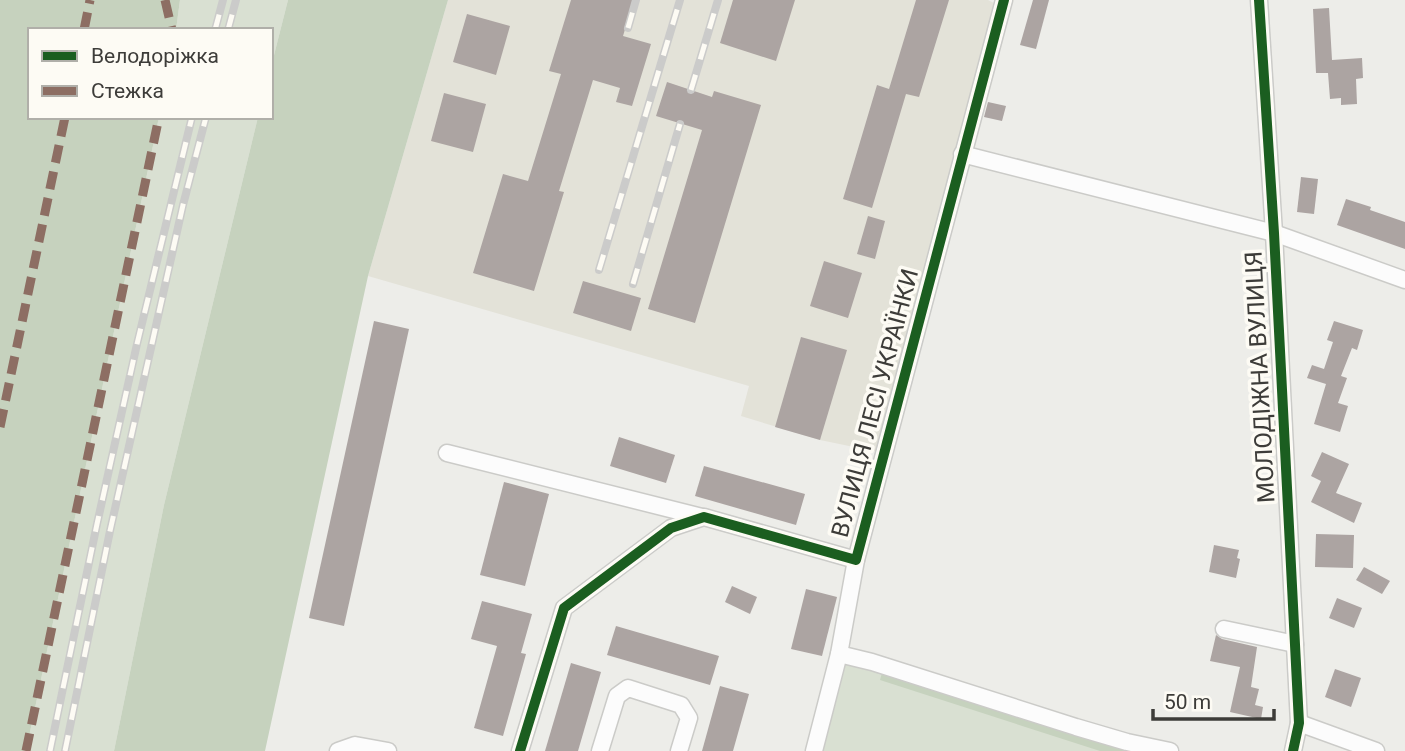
<svg xmlns="http://www.w3.org/2000/svg" width="1405" height="751" font-family="Roboto,sans-serif">
<rect width="100%" height="100%" fill="#edede9"/>
<path fill="#e3e2d8" d="M 448,0 L 988,0 L 1002,7 L 883,453 L 820,440 L 741,416 L 749,386 L 368,276 Z"/>
<g fill="#d9e0d2">
<path d="M 180,0 L 288,0 L 271,67 L 271,30 L 176,30 Z"/>
<path d="M 159,117 L 258,117 L 164,505 L 114,751 L 26,751 Z"/>
<path d="M 839,654 L 1125,751 L 814,751 Z"/>
</g>
<g fill="#c6d2be">
<path d="M 0,0 L 180,0 L 176,30 L 30,30 L 30,117 L 159,117 L 26,751 L 0,751 Z"/>
<path d="M 288,0 L 448,0 L 368,276 L 265,751 L 114,751 L 164,505 L 258,117 L 271,117 L 271,67 Z"/>
<path d="M 884,666 L 1127,742 L 1125,751 L 1100,751 L 880,680 Z"/>
</g>
<g fill="#aca4a2">
<path d="M 571,0 L 634,0 L 623,36 L 651,44 L 632,106 L 616,102 L 620,88 L 593,80 L 559,191 L 564,192 L 534,291 L 473,273 L 503,174 L 528,181 L 561,74 L 549,71 Z"/>
<path d="M 733,0 L 795,0 L 776,61 L 720,43 Z"/>
<path d="M 916,0 L 949,0 L 919,97 L 906,94 L 872,208 L 843,199 L 877,85 L 889,89 Z"/>
<path d="M 1033,0 L 1049,0 L 1036,49 L 1020,45 Z"/>
<path d="M 1329,8 L 1332,60 L 1362,58 L 1363,78 L 1356,79 L 1357,104 L 1341,105 L 1341,98 L 1330,99 L 1328,73 L 1316,73 L 1313,9 Z"/>
<path d="M 467,14 L 510,26 L 496,75 L 453,62 Z"/>
<path d="M 667,82 L 712,97 L 714,91 L 761,105 L 695,323 L 648,309 L 702,130 L 656,116 Z"/>
<path d="M 444,93 L 486,104 L 473,152 L 431,141 Z"/>
<path d="M 988,102 L 1006,106 L 1002,121 L 984,117 Z"/>
<path d="M 1301,177 L 1318,179 L 1314,214 L 1297,212 Z"/>
<path d="M 1346,199 L 1371,207 L 1370,210 L 1405,222 L 1405,249 L 1337,225 Z"/>
<path d="M 868,216 L 885,221 L 875,259 L 857,254 Z"/>
<path d="M 824,261 L 862,273 L 848,318 L 810,306 Z"/>
<path d="M 583,281 L 641,298 L 631,331 L 573,313 Z"/>
<path d="M 374,321 L 409,329 L 344,626 L 309,618 Z"/>
<path d="M 1334,321 L 1363,330 L 1357,350 L 1352,348 L 1341,376 L 1347,378 L 1338,403 L 1348,406 L 1340,432 L 1314,424 L 1326,384 L 1307,378 L 1312,365 L 1324,369 L 1333,342 L 1327,340 Z"/>
<path d="M 801,337 L 847,350 L 820,440 L 775,427 Z"/>
<path d="M 619,437 L 675,455 L 666,483 L 610,466 Z"/>
<path d="M 1322,452 L 1349,464 L 1336,493 L 1362,503 L 1354,523 L 1311,502 L 1321,481 L 1311,476 Z"/>
<path d="M 704,466 L 805,494 L 796,525 L 695,496 Z"/>
<path d="M 504,482 L 549,494 L 525,586 L 480,575 Z"/>
<path d="M 1316,534 L 1354,535 L 1353,568 L 1315,567 Z"/>
<path d="M 1214,545 L 1239,550 L 1237,558 L 1240,559 L 1236,578 L 1209,572 Z"/>
<path d="M 1364,567 L 1390,581 L 1382,594 L 1356,580 Z"/>
<path d="M 732,586 L 757,597 L 750,614 L 725,602 Z"/>
<path d="M 806,589 L 837,597 L 822,656 L 791,649 Z"/>
<path d="M 1337,598 L 1362,608 L 1354,628 L 1329,618 Z"/>
<path d="M 482,601 L 532,614 L 521,653 L 526,654 L 503,736 L 474,728 L 497,646 L 471,639 Z"/>
<path d="M 616,626 L 719,656 L 710,685 L 607,655 Z"/>
<path d="M 1216,635 L 1222,639 L 1257,647 L 1251,687 L 1259,689 L 1255,705 L 1263,707 L 1261,719 L 1230,712 L 1240,667 L 1210,661 Z"/>
<path d="M 571,663 L 601,672 L 578,751 L 545,751 Z"/>
<path d="M 1335,669 L 1361,678 L 1351,707 L 1325,697 Z"/>
<path d="M 720,686 L 749,694 L 733,751 L 702,751 Z"/>
</g>
<g fill="none" stroke-linecap="round" stroke-linejoin="round">
<g stroke="#cbcbc8" stroke-width="19">
<g id="minor">
<path d="M 1259,0 L 1274,233 L 1299,723 L 1293,751"/>
<path d="M 962,154 L 1274,233 L 1405,280"/>
<path d="M 447,453 L 702,517"/>
<path d="M 1224,629 L 1295,644"/>
<path d="M 839,654 L 872,662 L 1076,727 L 1127,742 L 1170,751"/>
<path d="M 1299,723 L 1376,751"/>
<path d="M 338,751 L 355,745 L 388,751"/>
<path d="M 520,751 L 564,608 L 671,528 L 704,517 L 856,560 L 1004,0"/>
<path d="M 600,751 L 617,696 L 628,688 L 681,705 L 689,718 L 679,751"/>
<path d="M 814,751 L 839,654 L 856,560"/>
</g>
</g>
<use href="#minor" stroke="#fcfcfc" stroke-width="16"/>
<g stroke="#cbcbca" stroke-width="8">
<g id="rail">
<path d="M 628,28 L 636,0"/>
<path d="M 215,30 L 223,0"/>
<path d="M 228,30 L 236,0"/>
<path d="M 691,90 L 718,0"/>
<path d="M 599,270 L 680,0"/>
<path d="M 633,284 L 680,124"/>
<path d="M 50,751 L 97,524 L 137,344 L 192,117"/>
<path d="M 65,751 L 110,531 L 183,205 L 206,117"/>
</g>
</g>
<use href="#rail" stroke="#fdfbf4" stroke-width="5" stroke-dasharray="16" stroke-linecap="butt"/>
<g stroke="#8d6e63" stroke-width="9" stroke-dasharray="18 9" stroke-linecap="butt">
<path d="M 165,0 L 172,30"/>
<path d="M 84,30 L 90,0"/>
<path d="M 0,427 L 65,117"/>
<path d="M 26,751 L 159,117"/>
</g>
<g stroke="#fdfbf4" stroke-width="15">
<g id="cycleway">
<path d="M 1259,0 L 1274,233 L 1299,723 L 1293,751"/>
<path d="M 520,751 L 564,608 L 671,528 L 704,517 L 856,560 L 1004,0"/>
</g>
</g>
<use href="#cycleway" stroke="#1b5e20" stroke-width="10"/>
</g>
<g text-anchor="middle" dominant-baseline="central" stroke-width="7" stroke-linejoin="round" paint-order="stroke">
<g font-size="24" fill="#3d3c39" stroke="#fdfbf4">
<text transform="translate(1260 377) rotate(-93)">МОЛОДІЖНА ВУЛИЦЯ</text>
<text transform="translate(875 403) rotate(-75)">ВУЛИЦЯ ЛЕСІ УКРАЇНКИ</text>
</g>
</g>
<rect x="28" y="28" width="245" height="91" fill="#fdfbf4" stroke="#b0afa9" stroke-width="2"/>
<rect x="42" y="51" width="35" height="10" fill="#1b5e20" stroke="#b0afa9" stroke-width="2"/>
<text x="91" y="63" font-size="21" fill="#3d3c39">Велодоріжка</text>
<rect x="42" y="86" width="35" height="10" fill="#8d6e63" stroke="#b0afa9" stroke-width="2"/>
<text x="91" y="98" font-size="21" fill="#3d3c39">Стежка</text>
<path d="M1153 709v10h121v-10" fill="none" stroke="#3d3c39" stroke-width="3.5"/>
<text x="1164" y="709" font-size="21" fill="#3d3c39" stroke="#fdfbf4" stroke-width="5" paint-order="stroke">50 m</text>
</svg>
